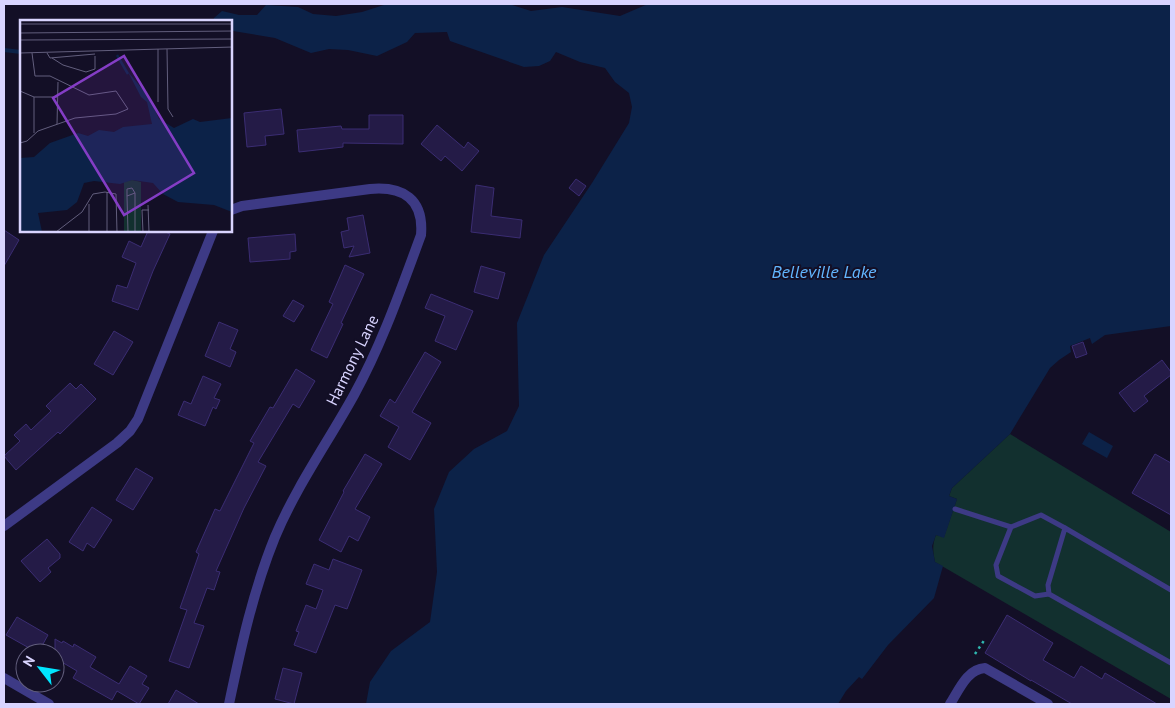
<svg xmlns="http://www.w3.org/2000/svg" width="1175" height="708" font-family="'PT Sans',sans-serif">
<rect width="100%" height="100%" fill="#130f26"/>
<path fill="#12302f" d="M 1010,434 L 1171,532 L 1171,699 L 935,562 C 933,552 932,545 936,535 L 944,537 L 957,499 L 949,496 L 952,488 Z"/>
<g fill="#0c2248">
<path d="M 387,4 L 509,4 L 531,11 L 562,7 L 620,16 L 648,4 L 1171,4 L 1171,326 L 1105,335 L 1092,344 L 1090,338 L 1070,346 L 1071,352 L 1059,360 L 1050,368 L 1010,434 L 952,488 L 949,496 L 957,499 L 944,538 L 936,535 L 932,546 L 935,562 L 943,566 L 934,598 L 888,645 L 862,679 L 859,677 L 846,691 L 838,704 L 366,704 L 370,682 L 391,651 L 430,622 L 437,572 L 434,509 L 449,472 L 474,449 L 507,431 L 519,406 L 517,323 L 544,255 L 592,183 L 629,123 L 632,107 L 629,93 L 615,82 L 605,68 L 580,62 L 556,52 L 550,61 L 539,66 L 524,67 L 450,41 L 447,32 L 415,33 L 407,42 L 377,56 L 348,50 L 329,49 L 311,53 L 275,38 L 233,31 L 231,34 L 231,21 L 213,21 L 214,18 L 222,11 L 239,15 L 257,15 L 266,5 L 298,7 L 313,14 L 336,16 L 362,12 Z"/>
<path d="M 1089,432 L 1113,446 L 1107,458 L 1082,444 Z"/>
</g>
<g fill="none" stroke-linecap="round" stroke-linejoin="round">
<path stroke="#0c2248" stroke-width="4" d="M 4,50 L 21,52"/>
</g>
<g fill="#241b47" stroke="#3b2d73">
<path d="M 281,109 L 284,134 L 265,136 L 266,145 L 247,147 L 244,113 Z"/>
<path d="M 369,115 L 403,115 L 403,144 L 343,143 L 343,147 L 299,152 L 297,130 L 341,126 L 342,129 L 369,129 Z"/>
<path d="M 437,125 L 464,148 L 468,142 L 479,151 L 462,171 L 445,156 L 441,161 L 421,144 Z"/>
<path d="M 576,179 L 586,186 L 579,196 L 569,188 Z"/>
<path d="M 476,185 L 494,188 L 491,216 L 522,220 L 520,238 L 471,232 Z"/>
<path d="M 363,215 L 370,253 L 349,257 L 354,246 L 344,248 L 341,232 L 349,230 L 347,218 Z"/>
<path d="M 4,230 L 19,240 L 4,266 Z"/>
<path d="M 148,231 L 163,231 L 170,234 L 153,271 L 138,310 L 112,301 L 117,285 L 127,288 L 136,263 L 122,257 L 129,241 L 141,247 Z"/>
<path d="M 295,234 L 296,251 L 290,252 L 290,259 L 250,262 L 248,238 Z"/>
<path d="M 345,265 L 364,274 L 341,323 L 343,324 L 327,358 L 311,350 L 333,304 L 329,302 Z"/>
<path d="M 481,266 L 505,273 L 498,299 L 474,292 Z"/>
<path d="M 431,294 L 473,311 L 456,350 L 435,341 L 445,316 L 425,308 Z"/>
<path d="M 293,300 L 304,306 L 294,322 L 283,316 Z"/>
<path d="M 219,322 L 238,330 L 230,349 L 236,352 L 230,367 L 205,356 Z"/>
<path d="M 114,331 L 133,342 L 113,375 L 94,364 Z"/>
<path d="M 1083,342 L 1087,354 L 1076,358 L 1072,346 Z"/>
<path d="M 425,352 L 441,362 L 412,412 L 431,423 L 410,460 L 388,447 L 399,427 L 380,416 L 390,399 L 395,403 Z"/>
<path d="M 1162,360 L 1171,372 L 1171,375 L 1144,396 L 1148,401 L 1134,412 L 1119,393 Z"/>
<path d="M 296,369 L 315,381 L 299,408 L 293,404 L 258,462 L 266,466 L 244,508 L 216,571 L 220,572 L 214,590 L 207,588 L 194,623 L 204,626 L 189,668 L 169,661 L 187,610 L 180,608 L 199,554 L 196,552 L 215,509 L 220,511 L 254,443 L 250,441 L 270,407 L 273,408 Z"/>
<path d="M 203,376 L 221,384 L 214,398 L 220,400 L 216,409 L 213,407 L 205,426 L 178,415 L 184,401 L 191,404 Z"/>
<path d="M 70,383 L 76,389 L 81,384 L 96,399 L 60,434 L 58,432 L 16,470 L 4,456 L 20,441 L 14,435 L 26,424 L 31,430 L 51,411 L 46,406 Z"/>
<path d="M 365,454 L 382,464 L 355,509 L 370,517 L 358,541 L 349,536 L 341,552 L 319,540 L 344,492 L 343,491 Z"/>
<path d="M 1155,454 L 1171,463 L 1171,515 L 1132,493 Z"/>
<path d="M 136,468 L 153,478 L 133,510 L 116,500 Z"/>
<path d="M 92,507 L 112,520 L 94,548 L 87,543 L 83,551 L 69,542 Z"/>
<path d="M 47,539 L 60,554 L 60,558 L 48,568 L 51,572 L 40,582 L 21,561 Z"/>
<path d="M 333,559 L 362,570 L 347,609 L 335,605 L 316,653 L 294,645 L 299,632 L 296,631 L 306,605 L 316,609 L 323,590 L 306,584 L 314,564 L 329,570 Z"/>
<path d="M 1007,615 L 1053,643 L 1043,660 L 1074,678 L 1081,666 L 1102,679 L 1105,673 L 1157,704 L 1072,704 L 1031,680 L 1031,681 L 985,653 Z"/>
<path d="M 17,617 L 48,635 L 38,653 L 6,635 Z"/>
<path d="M 55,639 L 62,643 L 63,641 L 73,647 L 74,644 L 96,657 L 90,667 L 119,684 L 130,666 L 147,676 L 142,684 L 149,688 L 139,704 L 117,691 L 112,700 L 73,678 L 77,671 L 55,658 Z"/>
<path d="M 283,668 L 302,673 L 294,704 L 275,699 Z"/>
<path d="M 176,690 L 199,704 L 168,704 Z"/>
</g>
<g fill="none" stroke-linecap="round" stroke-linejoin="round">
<path stroke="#2fb8b0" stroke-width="2.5" stroke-dasharray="2.5 4" stroke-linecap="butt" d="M 975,654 L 985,639"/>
<g stroke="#3d3a85" stroke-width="5">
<path d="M 955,509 L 1011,527"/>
<path d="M 1171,590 L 1065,528 L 1048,585 L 1049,594 L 1171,663"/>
<path d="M 1049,594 L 1035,596 L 998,576 L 996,565 L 1011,527 L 1041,515 L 1065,528"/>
</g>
<g stroke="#3d3a85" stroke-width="10">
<path d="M 4,526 L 117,443 L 130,431 L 138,419 L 213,231"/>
<path d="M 4,678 L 49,704"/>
<path d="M 229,704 C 241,647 253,591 275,537 C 296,487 328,442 354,395 C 382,344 401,289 421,235 C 424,199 403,186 370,189 L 242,206 L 231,210"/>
<path d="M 950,704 C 959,690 967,669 985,668 L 1048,704"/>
</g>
</g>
<g text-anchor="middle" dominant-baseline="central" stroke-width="4" stroke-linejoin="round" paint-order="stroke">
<g font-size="16" fill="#d9d4ff" stroke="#130f26">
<text transform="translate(352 360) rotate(-64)">Harmony Lane</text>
</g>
<g font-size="18" font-style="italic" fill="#62b6ff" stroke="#130f26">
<text x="824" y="271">Belleville Lake</text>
</g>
</g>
<g transform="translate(20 20)">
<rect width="212" height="212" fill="#130f26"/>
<path d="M 112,160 L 121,162 L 121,212 L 104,212 L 104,162 Z" fill="#12302f"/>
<path d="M 108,52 L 129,77 L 139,99 L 154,108 L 173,99 L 180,102 L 212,98 L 212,192 L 194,185 L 158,182 L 143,174 L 133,163 L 112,160 L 100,164 L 74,161 L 64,163 L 57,182 L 47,190 L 18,193 L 22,212 L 0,212 L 0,138 L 14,137 L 30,123 L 58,113 L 68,116 L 79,110 L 94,112 L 103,107 L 132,104 L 127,82 L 121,77 Z" fill="#0c2248"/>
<path fill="none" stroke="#0c2248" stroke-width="2.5" d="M 97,35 L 108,54"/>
<path fill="none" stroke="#625e7d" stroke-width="1" d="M 0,4 L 213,4M 0,13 L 213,11M 0,20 L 213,19M 147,29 L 148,89 L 153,97M 0,33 L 213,27M 27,33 L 30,38 L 75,34M 32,38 L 43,45 L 66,52 L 75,49 L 75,36M 0,71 L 14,77 L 37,77M 14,77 L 14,113M 138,82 L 138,29M 37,104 L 38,62M 0,123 L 7,121 L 18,111 L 55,98 L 96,94 L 108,89 L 96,71 L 69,75 L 30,56 L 15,56 L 12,33M 87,172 L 87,212M 107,176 L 107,169 L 112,168 L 115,173M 69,184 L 69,212M 128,185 L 129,212M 36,212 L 62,192 L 73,174 L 85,172 L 96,174 L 97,212M 108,212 L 107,176 L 115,173 L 115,212M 123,212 L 122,190 L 129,190"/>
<path fill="#843dc5" fill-opacity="0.15" stroke="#843dc5" stroke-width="2.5" d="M 104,36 L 174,153 L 104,195 L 33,78 Z"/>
<rect width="212" height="212" fill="none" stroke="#d9d4ff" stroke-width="2.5"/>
</g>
<rect width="1175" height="708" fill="none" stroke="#d9d4ff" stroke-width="10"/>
<g transform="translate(40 668) rotate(301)"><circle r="24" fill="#130f26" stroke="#625e7d"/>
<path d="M0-4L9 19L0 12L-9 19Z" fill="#00e5ff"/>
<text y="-8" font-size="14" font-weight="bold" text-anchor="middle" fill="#d9d4ff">N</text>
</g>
</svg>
